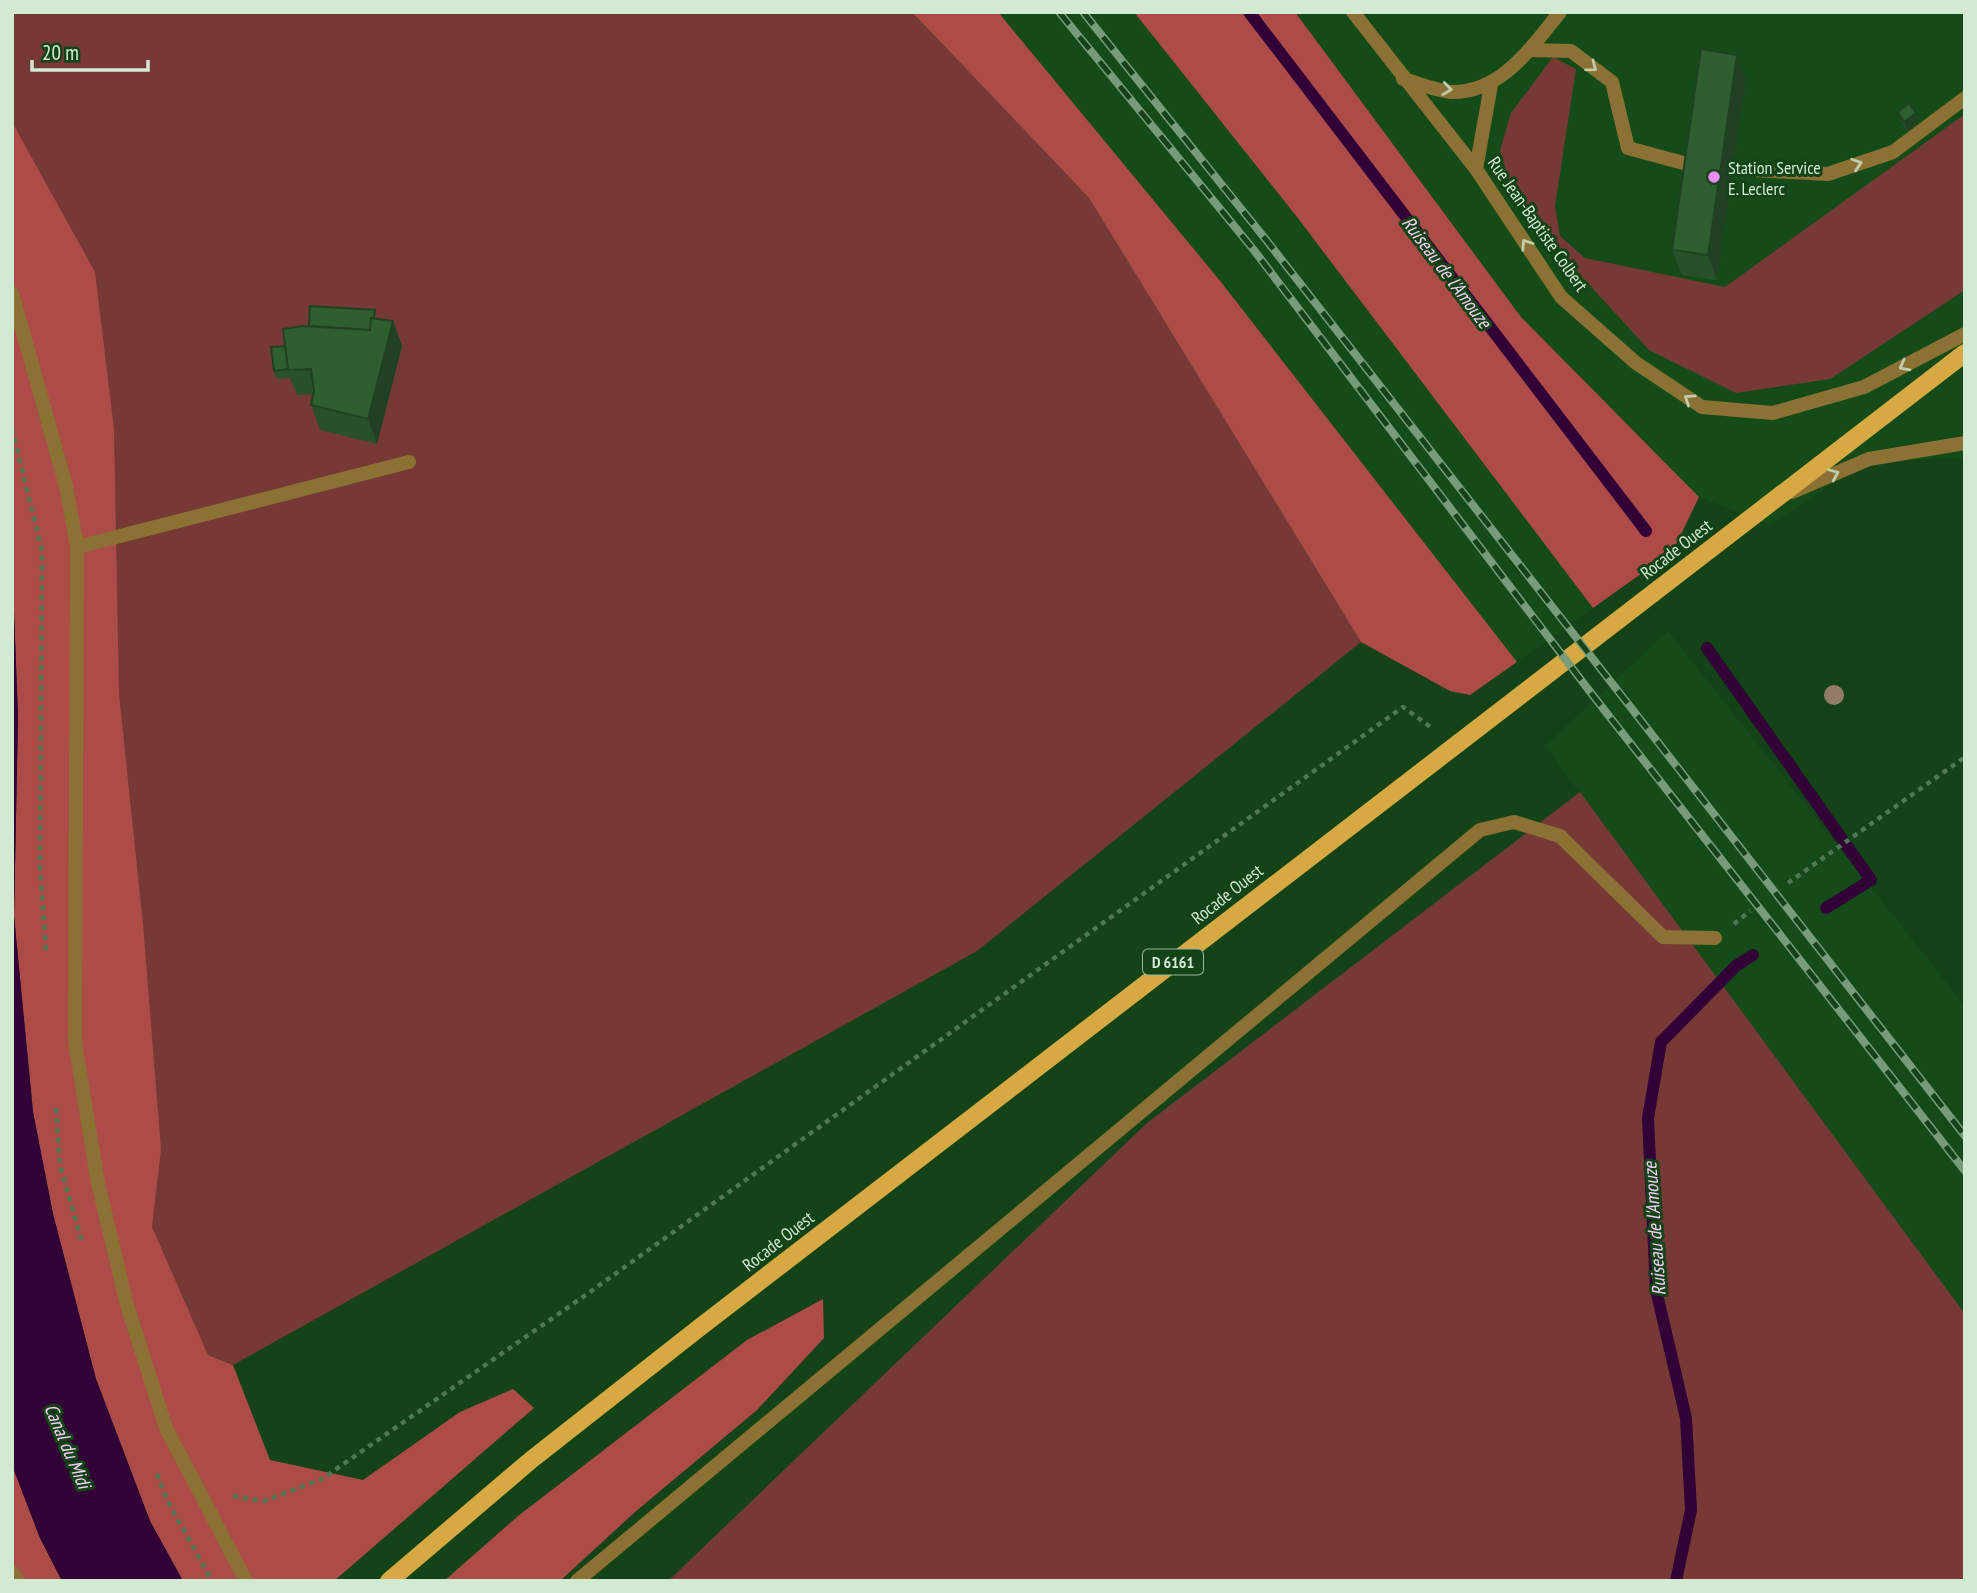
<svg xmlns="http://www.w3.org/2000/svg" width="1977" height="1593" font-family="'PT Sans Narrow',sans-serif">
<rect width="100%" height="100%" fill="#144318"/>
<g fill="#144b19">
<path d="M 998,12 L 1134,12 L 1297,217 L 1593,608 L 1517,662 L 1221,282 Z"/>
<path d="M 1295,12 L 1965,12 L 1965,459 L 1869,459 L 1771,525 L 1699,497 L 1521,317 Z"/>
<path d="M 1668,631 L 1965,1006 L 1965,1314 L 1545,746 Z"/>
</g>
<g fill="#763935">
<path d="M 12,12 L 912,12 L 1089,198 L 1361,642 L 977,951 L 233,1365 L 208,1355 L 153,1240 L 12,133 Z"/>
<path d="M 1553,57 L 1576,69 L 1555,206 L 1560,236 L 1585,258 L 1725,287 L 1965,114 L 1965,290 L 1830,379 L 1736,393 L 1649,350 L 1583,278 L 1510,183 L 1500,150 L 1511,113 Z"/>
<path d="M 1580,792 L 1965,1314 L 1965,1581 L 668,1581 L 1147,1123 Z"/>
</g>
<g fill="#ac4b47">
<path d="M 912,12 L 998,12 L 1221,282 L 1517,662 L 1470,695 L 1450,691 L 1361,642 L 1089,198 Z"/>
<path d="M 1134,12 L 1295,12 L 1521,317 L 1699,497 L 1673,551 L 1593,608 L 1297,217 Z"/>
<path d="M 12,122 L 95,272 L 114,429 L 119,694 L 143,924 L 161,1149 L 152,1227 L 208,1355 L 233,1365 L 270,1460 L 363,1480 L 460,1412 L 513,1389 L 534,1408 L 334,1581 L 183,1581 L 150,1521 L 96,1379 L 53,1214 L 33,1112 L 14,916 L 18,717 L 12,560 Z"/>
<path d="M 823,1299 L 824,1338 L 757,1410 L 635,1512 L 560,1581 L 444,1581 L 518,1516 L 747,1340 Z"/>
<path d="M 12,1465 L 40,1538 L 62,1581 L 12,1580 Z"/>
</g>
<path fill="#320136" d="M 12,560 L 18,717 L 14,916 L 33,1112 L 53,1214 L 96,1379 L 150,1521 L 183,1581 L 62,1581 L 40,1538 L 12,1465 Z"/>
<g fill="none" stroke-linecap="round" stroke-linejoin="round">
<g stroke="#320136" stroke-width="12">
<path d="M 1249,12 L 1646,531"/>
<path d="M 1707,648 L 1871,880 L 1826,908"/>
<path d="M 1676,1581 L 1691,1510 L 1686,1418 L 1656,1290 L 1648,1118 L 1661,1042 L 1736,966 L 1753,955"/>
</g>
<g stroke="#4f7852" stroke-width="4.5" stroke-dasharray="5 5" stroke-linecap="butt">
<path d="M 12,429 L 42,551 L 40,866 L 46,952"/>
<path d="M 1788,883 L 1965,757"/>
<path d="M 1734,924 L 1750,911"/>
<path d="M 56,1108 L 60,1165 L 82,1243"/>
<path d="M 157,1474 L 167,1500 L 212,1581"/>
<path d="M 233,1496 L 264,1501 L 322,1479 L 590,1292 L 1403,707 L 1432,728"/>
</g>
<g stroke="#8c7135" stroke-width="14">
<path d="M 1529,50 L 1571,51 L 1612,82 L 1628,148 L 1698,167 L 1828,174 L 1893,152 L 1965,98"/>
<path d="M 1403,79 C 1418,83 1436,91 1451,92 C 1501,93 1531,48 1560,12"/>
<path d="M 1476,169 L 1491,85"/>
<path d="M 12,293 L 66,486 L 77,547 L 75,1042 L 98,1183 L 127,1305 L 166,1428 L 246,1581"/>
<path d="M 1792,492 L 1869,459 L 1965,443"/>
<path d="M 77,547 L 409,462"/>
<path d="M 577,1581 L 1480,830 L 1514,822 L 1560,836 L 1663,937 L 1715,938"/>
</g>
<g stroke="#8c7135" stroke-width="14">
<path d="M 1353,12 L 1476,169 L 1561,297 L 1636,363 L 1702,407 L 1773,413 L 1864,387 L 1965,334"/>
<path d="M 12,1572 L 18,1581"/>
</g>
<path stroke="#d6a943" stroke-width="18" d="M 389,1581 L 531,1460 L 699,1328 L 1965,353"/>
<g stroke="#789c7a" stroke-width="8">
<g id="rail">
<path d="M 1059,12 L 1253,249 L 1591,693 L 1965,1171"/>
<path d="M 1083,12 L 1267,241 L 1965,1136"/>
</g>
</g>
<use href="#rail" stroke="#144318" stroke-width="5" stroke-dasharray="16" stroke-linecap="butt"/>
</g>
<circle fill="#947d66" cx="1834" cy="695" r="10"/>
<g fill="#28512a">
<path d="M 1737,55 L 1746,80 L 1717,280 L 1682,275 L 1672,250 Z"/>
<path d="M 1898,112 L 1919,122 L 1907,131 L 1901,121 Z"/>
<path d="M 378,319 L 393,321 L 402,346 L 377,444 L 320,430 L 311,405 L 314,394 L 297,395 L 290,378 L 277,379 L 274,371 L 285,346 L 309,326 Z"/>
</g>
<g fill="#214222">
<path d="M 1737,55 L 1746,80 L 1717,280 L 1708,255 Z"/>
<path d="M 1916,113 L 1919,122 L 1907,131 L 1904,122 Z"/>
<path d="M 393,321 L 402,346 L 377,444 L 368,419 Z"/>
</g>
<g fill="#2f5e31" stroke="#214222" stroke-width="2">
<path d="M 1701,49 L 1737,55 L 1708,255 L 1672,250 Z"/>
<path d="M 1909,103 L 1916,113 L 1904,122 L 1898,112 Z"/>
<path d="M 310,306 L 375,310 L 374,318 L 371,318 L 370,330 L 309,326 Z"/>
<path d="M 371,318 L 393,321 L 368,419 L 311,405 L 314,391 L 311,369 L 288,370 L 283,329 L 303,326 L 370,330 Z"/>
<path d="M 285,346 L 288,369 L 274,371 L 271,347 Z"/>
</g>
<defs><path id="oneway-chevron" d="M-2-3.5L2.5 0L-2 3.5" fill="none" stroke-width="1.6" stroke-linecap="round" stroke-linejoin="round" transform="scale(1.75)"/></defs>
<g stroke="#c0ccaa">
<use href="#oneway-chevron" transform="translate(1592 67) rotate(37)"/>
<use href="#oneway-chevron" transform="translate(1447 89) rotate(7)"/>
<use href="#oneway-chevron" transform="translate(1857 164) rotate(-18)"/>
<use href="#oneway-chevron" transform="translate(1526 244) rotate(-124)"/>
<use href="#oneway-chevron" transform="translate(1904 366) rotate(152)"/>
<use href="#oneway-chevron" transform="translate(1689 399) rotate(-146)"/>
<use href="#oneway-chevron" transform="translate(1834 474) rotate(-23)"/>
</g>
<circle fill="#ef8bf6" stroke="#144318" stroke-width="2.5" cx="1714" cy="177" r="7"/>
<g text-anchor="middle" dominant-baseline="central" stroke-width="6" stroke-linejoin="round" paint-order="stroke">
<rect fill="#144318" stroke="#98b89a" stroke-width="2" x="1143" y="949.5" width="60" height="25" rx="5"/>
<g font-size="16" font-weight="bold" fill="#d1ead1">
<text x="1173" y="962">D 6161</text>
</g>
<g font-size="18" fill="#d1ead1" stroke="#144318" text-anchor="start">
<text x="1728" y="167">Station Service<tspan x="1728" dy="21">E. Leclerc</tspan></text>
</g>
<g font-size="18" fill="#d1ead1" stroke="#144318">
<text transform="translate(1538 224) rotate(55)">Rue Jean-Baptiste Colbert</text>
<text transform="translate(1676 549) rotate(-38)">Rocade Ouest</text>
<text transform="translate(1227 894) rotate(-38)">Rocade Ouest</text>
<text transform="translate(778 1241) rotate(-38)">Rocade Ouest</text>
</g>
<g font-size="19" font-style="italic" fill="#f7d2f8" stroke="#144318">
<text transform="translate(1447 272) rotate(53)">Ruiseau de l'Amouze</text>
<text transform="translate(1654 1229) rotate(-94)">Ruiseau de l'Amouze</text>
<text transform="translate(68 1446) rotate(67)">Canal du Midi</text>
</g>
</g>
<rect width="1977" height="1593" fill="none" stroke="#d1ead1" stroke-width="28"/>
<path d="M32 60v10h116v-10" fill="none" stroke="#d1ead1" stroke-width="3.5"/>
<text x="42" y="60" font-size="21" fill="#d1ead1" stroke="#144318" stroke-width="5" paint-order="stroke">20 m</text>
</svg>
